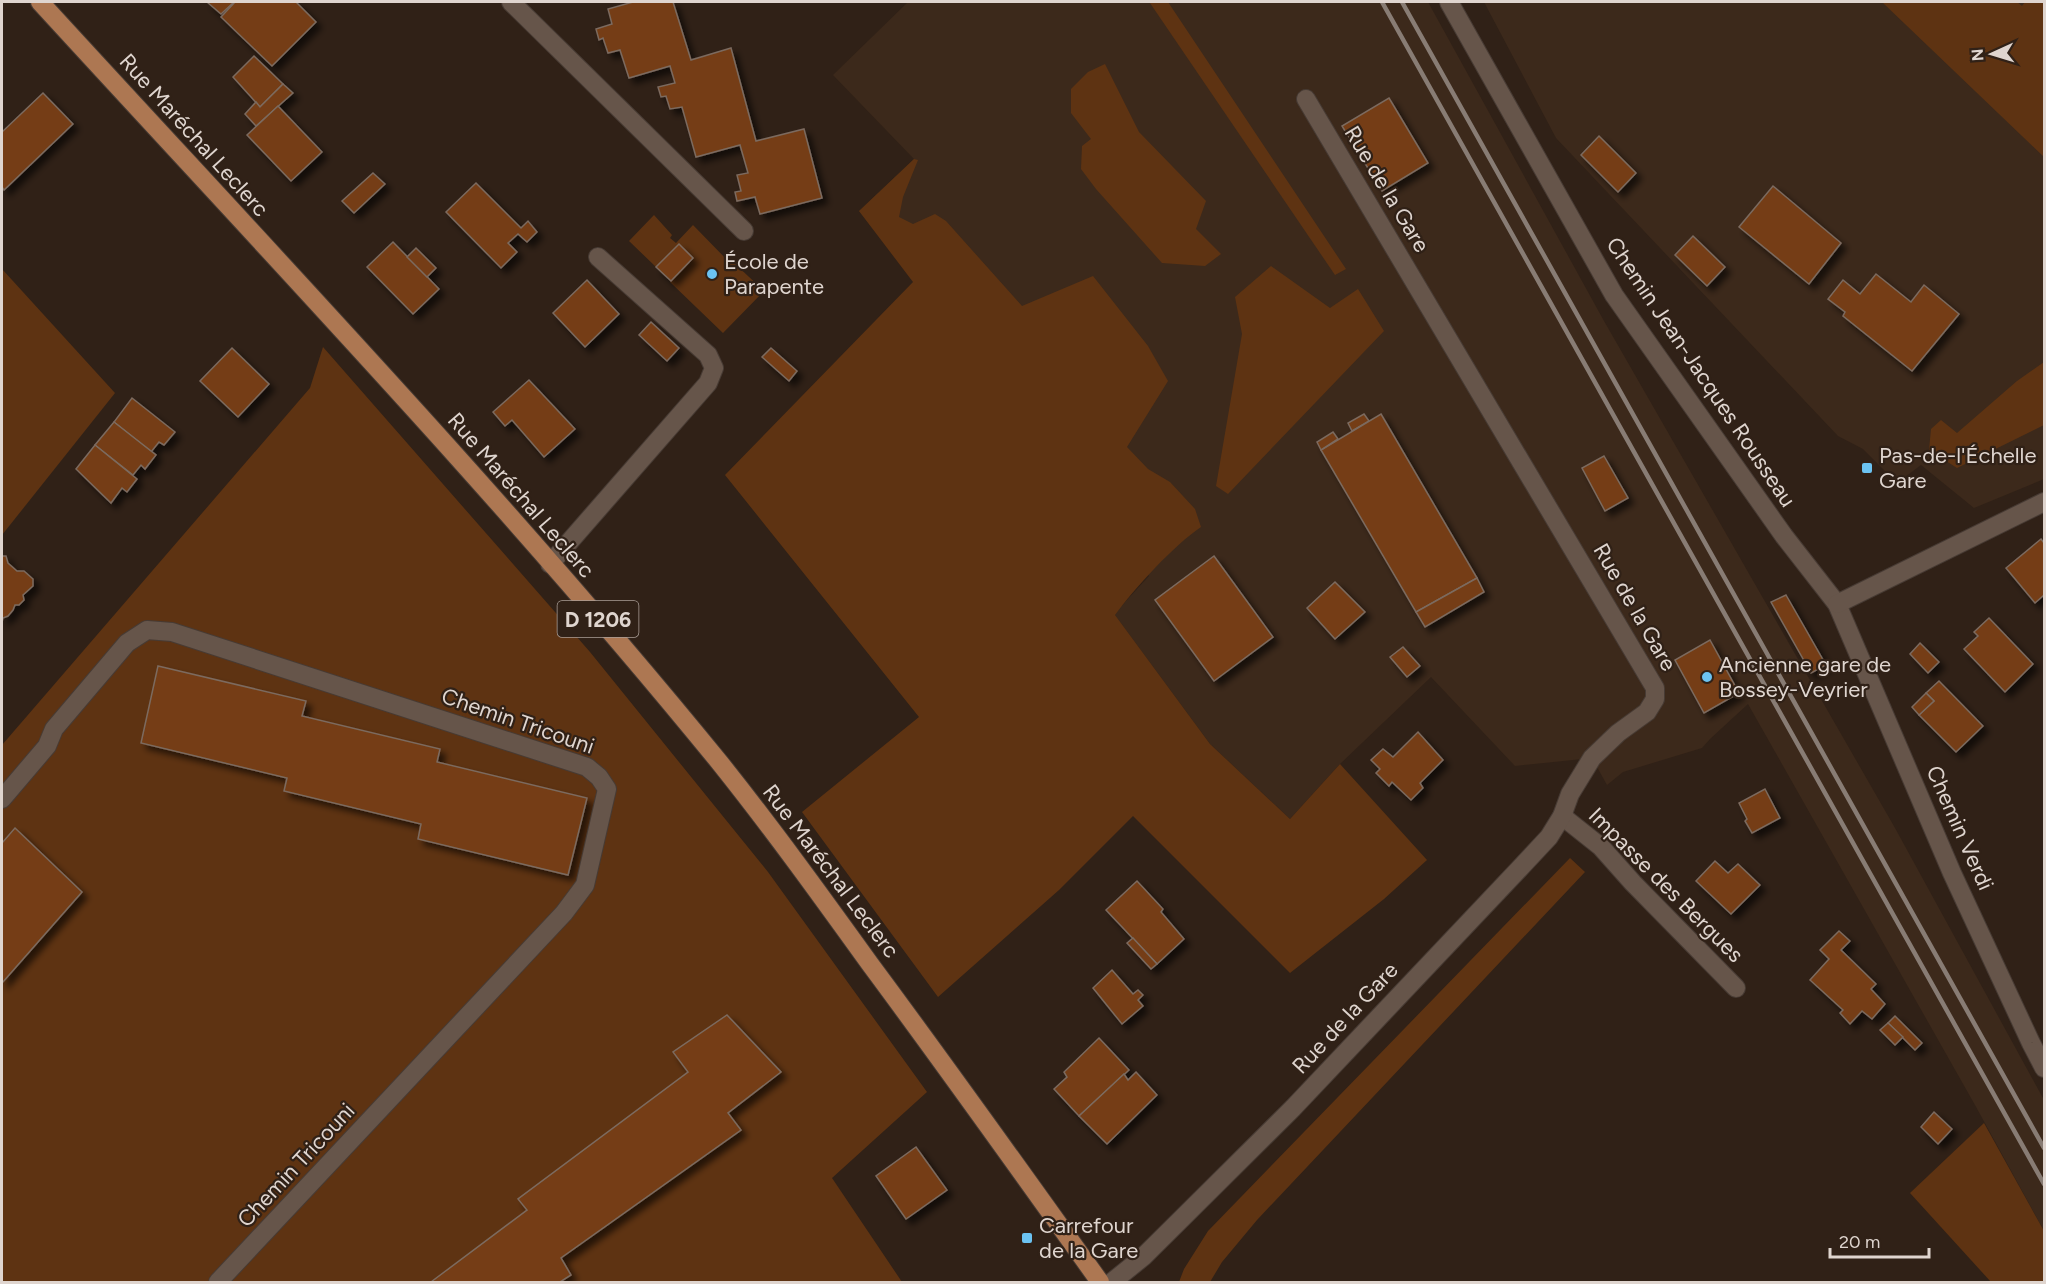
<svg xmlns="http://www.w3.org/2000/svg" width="2046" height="1284" font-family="Figtree,sans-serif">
<defs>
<filter id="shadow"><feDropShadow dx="5.5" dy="5.5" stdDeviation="3" flood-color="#0009"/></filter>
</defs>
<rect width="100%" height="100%" fill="#302117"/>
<g fill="#3c291b">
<path d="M 908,2 L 1428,2 L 1604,321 L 1895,828 L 2044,1100 L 2044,1231 L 1975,1105 L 1748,704 L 1710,739 L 1702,748 L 1623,772 L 1607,785 L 1592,758 L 1515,766 L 1431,677 L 1340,764 L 1290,819 L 1210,744 L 1114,614 L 1149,576 L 859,211 L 914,159 L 833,75 Z"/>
<path d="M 1484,2 L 2044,2 L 2044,479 L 1974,508 L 1921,465 L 1897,483 L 1863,449 L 1838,436 L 1556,138 Z"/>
</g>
<g fill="#5e3312">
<path d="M 1151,2 L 1168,2 L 1346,269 L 1335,275 L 1150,3 Z"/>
<path d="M 1882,2 L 2017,2 L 2022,6 L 2025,2 L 2044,2 L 2044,157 Z"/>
<path d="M 1105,64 L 1139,132 L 1206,201 L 1196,229 L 1221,254 L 1205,266 L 1162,263 L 1096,189 L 1081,169 L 1082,146 L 1091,139 L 1071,113 L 1071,89 L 1088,72 Z"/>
<path d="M 914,159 L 918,160 L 903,197 L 899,217 L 913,224 L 935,214 L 946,221 L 1022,306 L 1093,276 L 1148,346 L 1168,381 L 1127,447 L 1148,469 L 1170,482 L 1195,509 L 1201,527 C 1174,545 1134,589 1115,615 L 1210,744 L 1290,819 L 1340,764 L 1427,860 L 1384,899 L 1290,973 L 1133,816 L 1059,890 L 938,997 L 802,812 L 919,717 L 725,475 L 913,282 L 859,211 Z"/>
<path d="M 654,215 L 672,235 L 670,238 L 676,243 L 693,225 L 730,263 L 732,261 L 764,291 L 723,333 L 670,282 L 693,258 L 679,244 L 656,267 L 629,241 Z"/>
<path d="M 1271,266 L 1330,308 L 1358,289 L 1384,331 L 1228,494 L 1216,486 L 1242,334 L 1235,297 Z"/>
<path d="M 2,269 L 115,393 L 2,535 Z"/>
<path d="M 323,347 L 590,652 L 768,872 L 927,1092 L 832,1178 L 902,1282 L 2,1282 L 2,745 L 310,388 Z"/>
<path d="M 2044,362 L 2044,425 L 1957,468 L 1929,450 L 1931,429 L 1941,420 L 1957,433 L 2017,381 Z"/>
<path d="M 1570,858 L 1585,872 L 1257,1220 L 1222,1262 L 1210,1282 L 1179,1282 L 1184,1269 L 1208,1231 Z"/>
<path d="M 1984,1123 L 2044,1231 L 2044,1282 L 1991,1282 L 1910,1193 Z"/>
</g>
<g fill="#743e14" stroke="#7c6a5f" stroke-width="1.5" filter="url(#shadow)">
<path d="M 207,2 L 234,2 L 221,14 Z"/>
<path d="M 235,2 L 296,2 L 316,22 L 272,66 L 221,17 Z"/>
<path d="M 633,2 L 673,2 L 691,60 L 731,48 L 756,141 L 804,129 L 822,198 L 760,214 L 755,197 L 737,201 L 735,192 L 741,191 L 737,175 L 748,173 L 740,145 L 696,157 L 682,107 L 670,109 L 666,96 L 661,97 L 658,87 L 675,83 L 670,66 L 629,78 L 620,50 L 608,53 L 603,38 L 599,40 L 596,29 L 612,24 L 608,9 Z"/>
<path d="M 254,56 L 283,84 L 260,107 L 233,77 Z"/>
<path d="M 283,84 L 293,93 L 256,126 L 245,114 L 256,102 L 260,107 Z"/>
<path d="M 43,93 L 73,124 L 4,190 L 2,187 L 2,132 Z"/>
<path d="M 1389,98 L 1428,163 L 1382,191 L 1342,126 Z"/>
<path d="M 278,106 L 322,152 L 291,181 L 247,135 Z"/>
<path d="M 1599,136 L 1636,173 L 1618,192 L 1581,155 Z"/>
<path d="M 373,173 L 385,184 L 354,213 L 342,201 Z"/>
<path d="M 476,183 L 521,228 L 528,221 L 537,232 L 527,242 L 518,234 L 508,243 L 517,252 L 501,268 L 446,212 Z"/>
<path d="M 1773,186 L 1841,243 L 1809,284 L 1739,227 Z"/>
<path d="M 1693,236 L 1725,267 L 1707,286 L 1675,255 Z"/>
<path d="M 393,242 L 439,289 L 413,314 L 367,267 Z"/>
<path d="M 679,244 L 693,258 L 671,281 L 656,267 Z"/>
<path d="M 416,248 L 436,268 L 427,277 L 407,257 Z"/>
<path d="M 1876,274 L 1911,302 L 1924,285 L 1959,314 L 1912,371 L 1843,316 L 1845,312 L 1828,299 L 1843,280 L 1860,294 Z"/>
<path d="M 587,280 L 619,314 L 585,347 L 553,313 Z"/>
<path d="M 651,322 L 679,348 L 667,361 L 639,335 Z"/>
<path d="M 232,348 L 269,384 L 238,417 L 200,381 Z"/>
<path d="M 771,348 L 797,371 L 789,381 L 762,357 Z"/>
<path d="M 529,380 L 575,429 L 544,457 L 512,420 L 505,426 L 493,412 Z"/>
<path d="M 132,398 L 175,432 L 164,445 L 159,442 L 151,452 L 114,422 Z"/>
<path d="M 1364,414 L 1369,421 L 1352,431 L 1348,423 Z"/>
<path d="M 1381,414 L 1477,578 L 1416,612 L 1321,450 Z"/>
<path d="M 114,422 L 156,455 L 145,469 L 141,465 L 133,475 L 95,445 Z"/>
<path d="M 1333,432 L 1338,439 L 1321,450 L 1317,442 Z"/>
<path d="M 95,445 L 137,479 L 127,492 L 122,488 L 111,503 L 76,469 Z"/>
<path d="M 1604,456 L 1628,498 L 1605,511 L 1582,468 Z"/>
<path d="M 2041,539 L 2044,543 L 2044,595 L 2035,603 L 2006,568 Z"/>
<path d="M 2,556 L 6,556 L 8,563 L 17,571 L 24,571 L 33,579 L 33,586 L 23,595 L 24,600 L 19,605 L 15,605 L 13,610 L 8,616 L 3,618 L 2,622 Z"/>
<path d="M 1214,556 L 1273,637 L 1214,681 L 1155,600 Z"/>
<path d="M 1477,578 L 1484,592 L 1425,627 L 1416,612 Z"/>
<path d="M 1335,582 L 1365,612 L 1335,639 L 1307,608 Z"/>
<path d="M 1786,595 L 1826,665 L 1811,673 L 1771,602 Z"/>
<path d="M 1989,618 L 2033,664 L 2005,692 L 1964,649 L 1978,636 L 1974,632 Z"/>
<path d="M 1710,640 L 1739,693 L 1704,713 L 1675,660 Z"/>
<path d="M 1920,643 L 1939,662 L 1928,673 L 1910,654 Z"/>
<path d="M 1403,647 L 1420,666 L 1407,677 L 1390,657 Z"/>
<path d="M 158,666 L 306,701 L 302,716 L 440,749 L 437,762 L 587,798 L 568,875 L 418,839 L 421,824 L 284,791 L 287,778 L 141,743 Z"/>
<path d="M 1939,681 L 1983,726 L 1956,752 L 1919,715 L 1934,701 L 1926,693 Z"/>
<path d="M 1926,693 L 1934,701 L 1919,715 L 1912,707 Z"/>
<path d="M 1418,732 L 1443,760 L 1420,783 L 1423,788 L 1411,800 L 1392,782 L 1389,786 L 1376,773 L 1380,769 L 1371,760 L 1383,749 L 1393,757 Z"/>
<path d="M 1765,789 L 1780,818 L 1752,833 L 1745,821 L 1747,819 L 1739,803 Z"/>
<path d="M 15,828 L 82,892 L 2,983 L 2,843 Z"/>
<path d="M 1715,861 L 1728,873 L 1738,864 L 1760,885 L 1731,914 L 1696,881 Z"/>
<path d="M 1137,881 L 1163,909 L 1161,912 L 1184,939 L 1157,964 L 1106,910 Z"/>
<path d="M 1839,931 L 1850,941 L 1841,950 L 1876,984 L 1871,989 L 1885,1004 L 1872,1019 L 1862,1011 L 1850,1024 L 1840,1013 L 1843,1010 L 1810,980 L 1829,959 L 1820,950 Z"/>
<path d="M 1133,938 L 1157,964 L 1151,969 L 1127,943 Z"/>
<path d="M 1112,970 L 1133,994 L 1138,990 L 1143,995 L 1138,1000 L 1143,1006 L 1122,1024 L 1093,988 Z"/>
<path d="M 727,1015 L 781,1072 L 728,1113 L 741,1130 L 561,1258 L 571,1275 L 560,1282 L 431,1282 L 527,1210 L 518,1199 L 688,1072 L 673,1052 Z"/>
<path d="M 1895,1016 L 1922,1043 L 1915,1050 L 1888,1023 Z"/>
<path d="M 1888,1023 L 1903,1037 L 1895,1045 L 1880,1030 Z"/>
<path d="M 1099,1038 L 1129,1070 L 1079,1116 L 1054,1089 L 1067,1077 L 1064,1072 Z"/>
<path d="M 1136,1072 L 1157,1095 L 1107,1144 L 1079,1116 L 1124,1074 L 1128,1080 Z"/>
<path d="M 1934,1112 L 1952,1129 L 1938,1144 L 1921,1127 Z"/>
<path d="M 916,1147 L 947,1190 L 906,1219 L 876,1176 Z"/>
</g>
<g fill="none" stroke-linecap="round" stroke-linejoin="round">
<g stroke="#473b34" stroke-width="20">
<g id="minor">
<path d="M 511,2 L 744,231"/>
<path d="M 1449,2 L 1614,295 L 1784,536 L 1837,604 L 1952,873 L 2031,1043 L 2044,1068"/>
<path d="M 550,564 L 708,383 L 714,368 L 708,355 L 598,257"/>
<path d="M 1837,604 L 2044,502"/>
<path d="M 2,799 L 47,746 L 54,729 L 127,643 L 147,630 L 172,632 L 587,767 L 599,777 L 607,789 L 585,885 L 564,913 L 218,1282"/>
<path d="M 1562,816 L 1601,847 L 1633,883 L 1736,988"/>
<path d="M 1112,1282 L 1143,1257 L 1293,1108 L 1521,867 L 1549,837 L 1562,816 L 1570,794 L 1592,758 L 1618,733 L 1647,712 L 1655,699 L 1655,688 L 1306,99"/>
</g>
</g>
<g stroke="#473b34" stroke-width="20">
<path id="major" d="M 40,2 C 269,252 505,499 720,763 C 772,828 821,896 870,964 C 948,1069 1024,1176 1100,1282"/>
</g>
<use href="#minor" stroke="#66554a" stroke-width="18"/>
<use href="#major" stroke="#ad7752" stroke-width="18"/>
<g stroke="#887c74" stroke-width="4.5">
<path d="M 1382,2 L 2044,1184"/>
<path d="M 1402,2 L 2044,1148"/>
</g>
</g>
<g fill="#6cc3f2" stroke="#302117" stroke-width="2">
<circle cx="712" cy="274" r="6"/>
<rect x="1861" y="462" width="12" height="12" rx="3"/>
<circle cx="1707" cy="677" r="6"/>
<rect x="1021" y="1232" width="12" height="12" rx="3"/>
</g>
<g text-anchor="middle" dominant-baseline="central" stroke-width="4.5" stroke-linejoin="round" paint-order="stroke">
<rect fill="#302117" stroke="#aa9f98" stroke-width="1.5" x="557.5" y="601" width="81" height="36" rx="4.5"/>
<g font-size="21" font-weight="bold" fill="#dfd5cf">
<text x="598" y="619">D 1206</text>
</g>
<g font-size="22" fill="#dfd5cf" stroke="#302117">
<text transform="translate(194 135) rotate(48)">Rue Maréchal Leclerc</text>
<text transform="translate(1387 189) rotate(59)">Rue de la Gare</text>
<text transform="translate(1701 372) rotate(56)">Chemin Jean-Jacques Rousseau</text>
<text transform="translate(521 495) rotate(49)">Rue Maréchal Leclerc</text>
<text transform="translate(1635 607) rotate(60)">Rue de la Gare</text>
<text transform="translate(518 721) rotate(19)">Chemin Tricouni</text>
<text transform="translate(1960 828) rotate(66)">Chemin Verdi</text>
<text transform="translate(831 871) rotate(53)">Rue Maréchal Leclerc</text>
<text transform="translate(1666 885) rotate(45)">Impasse des Bergues</text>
<text transform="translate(1345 1018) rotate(-47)">Rue de la Gare</text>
<text transform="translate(296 1165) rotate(-47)">Chemin Tricouni</text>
</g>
<g font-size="22" fill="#dfd5cf" stroke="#302117" text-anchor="start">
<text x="724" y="261">École de<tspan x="724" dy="25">Parapente</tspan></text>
<text x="1879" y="455">Pas-de-l'Échelle<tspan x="1879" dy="25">Gare</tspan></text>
<text x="1719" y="664">Ancienne gare de<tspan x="1719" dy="25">Bossey-Veyrier</tspan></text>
<text x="1039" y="1225">Carrefour<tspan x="1039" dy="25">de la Gare</tspan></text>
</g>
</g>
<rect width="2046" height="1284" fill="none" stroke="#dfd5cf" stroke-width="6"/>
<g transform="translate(1992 54) rotate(266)" stroke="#302117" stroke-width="4.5" paint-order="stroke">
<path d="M0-4.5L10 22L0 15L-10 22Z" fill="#dfd5cf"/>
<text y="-9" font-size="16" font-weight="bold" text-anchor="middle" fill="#dfd5cf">N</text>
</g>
<path d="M1830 1248v9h99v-9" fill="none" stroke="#dfd5cf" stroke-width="3"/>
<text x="1839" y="1248" font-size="18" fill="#dfd5cf" stroke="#302117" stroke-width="4.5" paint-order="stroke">20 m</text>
</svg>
